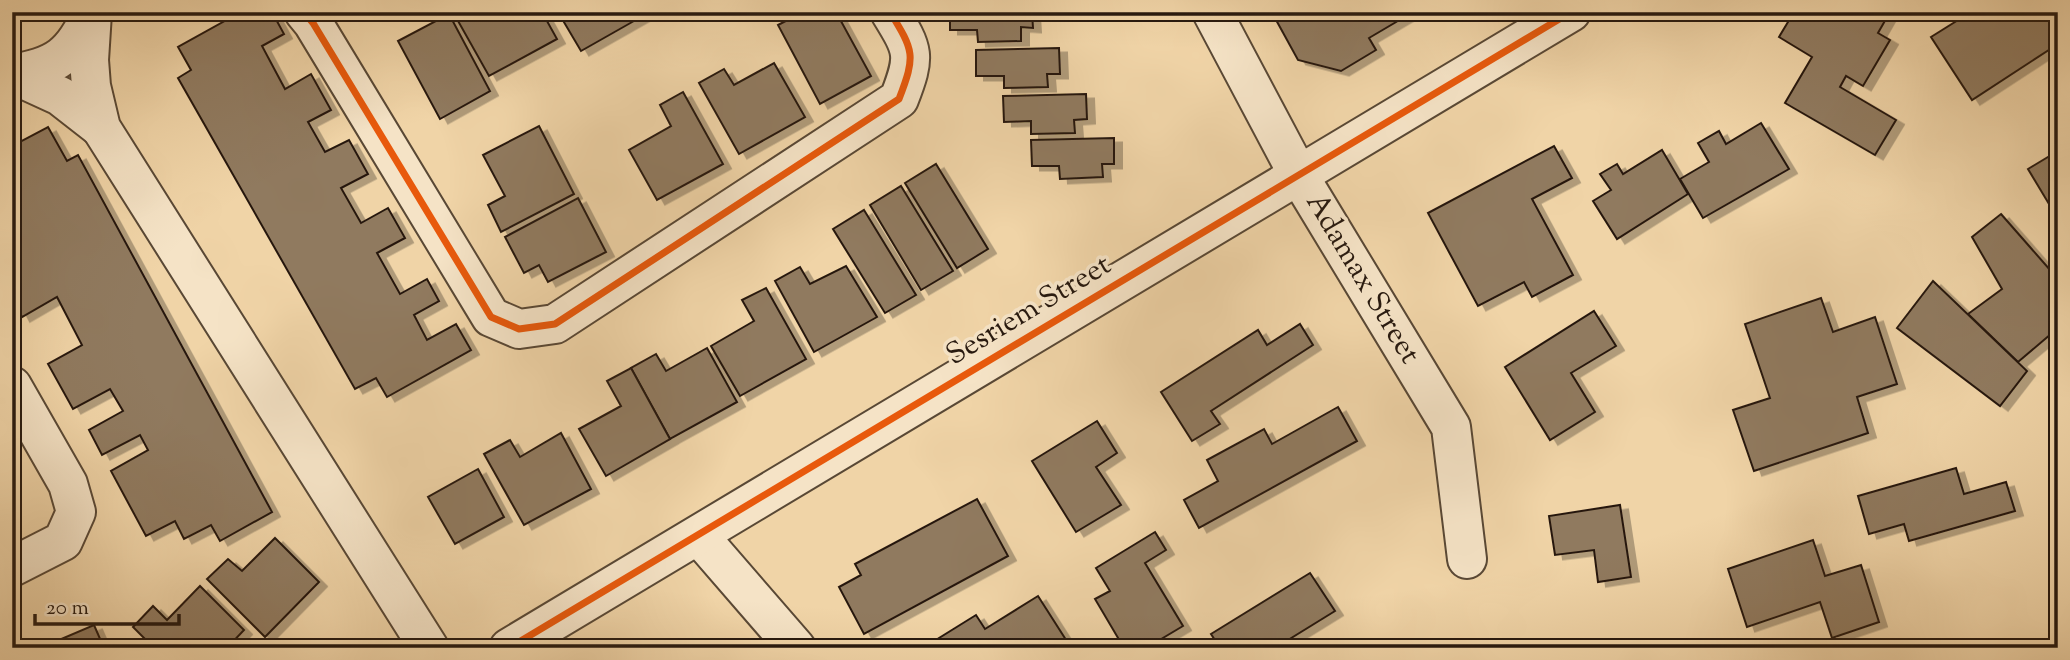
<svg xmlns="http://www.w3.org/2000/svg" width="2070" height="660" font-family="'Sorts Mill Goudy',serif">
<defs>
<filter id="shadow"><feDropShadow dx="8" dy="4.5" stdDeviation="0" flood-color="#0004"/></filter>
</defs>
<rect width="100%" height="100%" fill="#f0d4a7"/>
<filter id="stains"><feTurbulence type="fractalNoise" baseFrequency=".00286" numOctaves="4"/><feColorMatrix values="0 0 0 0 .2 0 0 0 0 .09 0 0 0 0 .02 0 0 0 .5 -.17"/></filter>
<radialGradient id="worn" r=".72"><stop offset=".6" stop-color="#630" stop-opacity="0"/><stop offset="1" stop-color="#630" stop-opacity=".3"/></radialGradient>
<g fill="#907a5e" stroke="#27190f" stroke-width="2" filter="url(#shadow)">
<path d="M 241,12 L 272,12 L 284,34 L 262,46 L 285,89 L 311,74 L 331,110 L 308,122 L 325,152 L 349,140 L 368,174 L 341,188 L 361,223 L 388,208 L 405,238 L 377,253 L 400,294 L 427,279 L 439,301 L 414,315 L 427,340 L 456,324 L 471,350 L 387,397 L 376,378 L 355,389 L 178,78 L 191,70 L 178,47 Z"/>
<path d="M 453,12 L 542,12 L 557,39 L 489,76 Z"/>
<path d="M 558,12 L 638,12 L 641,17 L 581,51 Z"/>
<path d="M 803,12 L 836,12 L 871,76 L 820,104 L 778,25 Z"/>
<path d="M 950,12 L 1032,12 L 1033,28 L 1021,27 L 1021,41 L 978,42 L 977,30 L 950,30 Z"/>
<path d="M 1285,12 L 1413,12 L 1369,38 L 1376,50 L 1341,71 L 1298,60 L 1275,18 Z"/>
<path d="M 1794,12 L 1828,12 L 1838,18 L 1841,12 L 1890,12 L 1878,33 L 1890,40 L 1863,86 L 1846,76 L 1840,87 L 1896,120 L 1875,155 L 1785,103 L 1812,57 L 1779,37 Z"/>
<path d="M 1971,12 L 2058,12 L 2058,44 L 1972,100 L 1931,37 Z"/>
<path d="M 449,14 L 490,91 L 440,119 L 398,41 Z"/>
<path d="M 1059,48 L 1060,74 L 1047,74 L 1048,87 L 1004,88 L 1004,76 L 976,76 L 976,50 Z"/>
<path d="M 774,63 L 805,117 L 739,154 L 699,83 L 724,69 L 734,85 Z"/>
<path d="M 683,92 L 723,164 L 657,200 L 629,150 L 671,126 L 660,105 Z"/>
<path d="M 1086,94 L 1087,119 L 1074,120 L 1075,133 L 1031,134 L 1031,121 L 1004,122 L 1003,96 Z"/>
<path d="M 1761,123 L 1789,169 L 1703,218 L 1680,179 L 1709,162 L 1698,143 L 1719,131 L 1726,144 Z"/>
<path d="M 539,126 L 574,194 L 501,232 L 488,205 L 505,196 L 483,155 Z"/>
<path d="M 48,127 L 67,161 L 78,155 L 272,512 L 220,541 L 211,525 L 184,539 L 175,521 L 146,536 L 111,471 L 148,450 L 140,435 L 102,455 L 89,430 L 123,411 L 110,389 L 73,409 L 48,364 L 82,345 L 57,297 L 22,317 L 12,298 L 12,146 Z"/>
<path d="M 1114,138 L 1114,164 L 1102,164 L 1103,177 L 1060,179 L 1059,166 L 1032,166 L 1031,140 Z"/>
<path d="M 1554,146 L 1572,178 L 1532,199 L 1573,275 L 1532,297 L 1524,282 L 1478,306 L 1428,213 Z"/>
<path d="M 1662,150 L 1688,194 L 1617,239 L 1593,201 L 1611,190 L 1600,174 L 1617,164 L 1623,174 Z"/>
<path d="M 2058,151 L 2058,219 L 2028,169 Z"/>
<path d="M 936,164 L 988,249 L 957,268 L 905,183 Z"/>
<path d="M 901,186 L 953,271 L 921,290 L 870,205 Z"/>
<path d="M 578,198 L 606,252 L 548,282 L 539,265 L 524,273 L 505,237 Z"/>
<path d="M 864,210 L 916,295 L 885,313 L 833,229 Z"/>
<path d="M 2001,214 L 2058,279 L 2058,328 L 2018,362 L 1968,314 L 2002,289 L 1972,237 Z"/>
<path d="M 846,266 L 877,317 L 814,352 L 775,281 L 800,267 L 810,284 Z"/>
<path d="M 1933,281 L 2027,371 L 2000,406 L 1897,328 Z"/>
<path d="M 766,288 L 806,359 L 740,396 L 711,346 L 754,321 L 742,300 Z"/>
<path d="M 1821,298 L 1833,332 L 1875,317 L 1897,384 L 1857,397 L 1868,433 L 1754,471 L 1733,410 L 1770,398 L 1745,324 Z"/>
<path d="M 1594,311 L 1616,346 L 1571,373 L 1595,412 L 1550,440 L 1505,367 Z"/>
<path d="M 1300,324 L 1313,345 L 1211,411 L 1220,424 L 1192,441 L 1161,392 L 1258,330 L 1267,345 Z"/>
<path d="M 707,348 L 737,402 L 670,439 L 631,368 L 656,354 L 666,371 Z"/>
<path d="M 631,368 L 670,439 L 606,476 L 579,429 L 621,406 L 607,381 Z"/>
<path d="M 1338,407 L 1357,441 L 1199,528 L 1184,500 L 1218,481 L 1207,460 L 1264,429 L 1272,444 Z"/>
<path d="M 1097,421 L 1117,453 L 1096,467 L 1121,505 L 1076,532 L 1032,461 Z"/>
<path d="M 561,433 L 591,489 L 524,525 L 484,454 L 510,440 L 520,457 Z"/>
<path d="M 1956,468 L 1964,494 L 2006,482 L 2015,511 L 1909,541 L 1904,524 L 1869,534 L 1858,496 Z"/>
<path d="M 478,469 L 504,517 L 455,544 L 428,497 Z"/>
<path d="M 977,499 L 1008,556 L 864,634 L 839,587 L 861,575 L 855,564 Z"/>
<path d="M 1620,505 L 1631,577 L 1598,582 L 1594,550 L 1555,555 L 1549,516 Z"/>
<path d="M 1155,532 L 1166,550 L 1145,563 L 1183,626 L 1146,648 L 1124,648 L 1095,599 L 1110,591 L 1096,568 Z"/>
<path d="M 275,538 L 319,582 L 265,637 L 207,579 L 228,559 L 242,571 Z"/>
<path d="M 1813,540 L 1825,576 L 1861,565 L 1879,622 L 1832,638 L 1820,602 L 1747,627 L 1728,569 Z"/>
<path d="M 1310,573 L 1335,611 L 1275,648 L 1220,648 L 1211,634 Z"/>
<path d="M 200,586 L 244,630 L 227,648 L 154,648 L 133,627 L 153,606 L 167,620 Z"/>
<path d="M 1038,596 L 1068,643 L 1060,648 L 923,648 L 976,615 L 985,629 Z"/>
<path d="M 94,625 L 104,648 L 45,648 L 45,646 Z"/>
</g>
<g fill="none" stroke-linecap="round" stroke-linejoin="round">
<g stroke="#594835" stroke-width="42">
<g id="minor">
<path d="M 304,12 L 313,23 L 491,317 L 519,329 L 555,324 L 899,99 C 916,55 914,51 890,12"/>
<path d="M 1212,12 L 1299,176 L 1451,427 L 1467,559"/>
<path d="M 92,13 L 89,60 L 91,86 L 101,128 L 429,648"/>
<path d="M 12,74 C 56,67 73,55 91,14"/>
<path d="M 12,74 L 60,96 L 101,128"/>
<path d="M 12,386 L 68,484 L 76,512 L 63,541 L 12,567"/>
<path d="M 699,536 L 796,648"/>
<path d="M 509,648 L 1571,12"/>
</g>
</g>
<use href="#minor" stroke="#f5e3c6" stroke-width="38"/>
<g stroke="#f5e3c6" stroke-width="11">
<g id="cycleway">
<path d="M 304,12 L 313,23 L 491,317 L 519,329 L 555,324 L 899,99 C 916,55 914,51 890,12"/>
<path d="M 509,648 L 1571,12"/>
</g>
</g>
<use href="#cycleway" stroke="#e8590c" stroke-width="7"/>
</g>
<g text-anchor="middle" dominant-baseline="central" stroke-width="7" stroke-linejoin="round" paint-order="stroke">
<g font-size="30" fill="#27190f" stroke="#f5e3c6">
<text transform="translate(1362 279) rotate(59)">Adamax Street</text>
<text transform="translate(1029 311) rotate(-31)">Sesriem Street</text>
</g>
</g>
<rect width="2070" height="660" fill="none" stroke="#f0d4a7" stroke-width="42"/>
<rect x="14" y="14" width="2042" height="632" fill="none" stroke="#27190f" stroke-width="3.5"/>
<rect x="21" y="21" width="2028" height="618" fill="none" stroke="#27190f" stroke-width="2"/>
<path d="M35 614v10h144v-10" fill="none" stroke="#27190f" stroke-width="3.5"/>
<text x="46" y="614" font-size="21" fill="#27190f" stroke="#f5e3c6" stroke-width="5" paint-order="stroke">20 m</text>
<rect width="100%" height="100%" filter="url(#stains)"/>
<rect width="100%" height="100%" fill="url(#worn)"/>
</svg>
